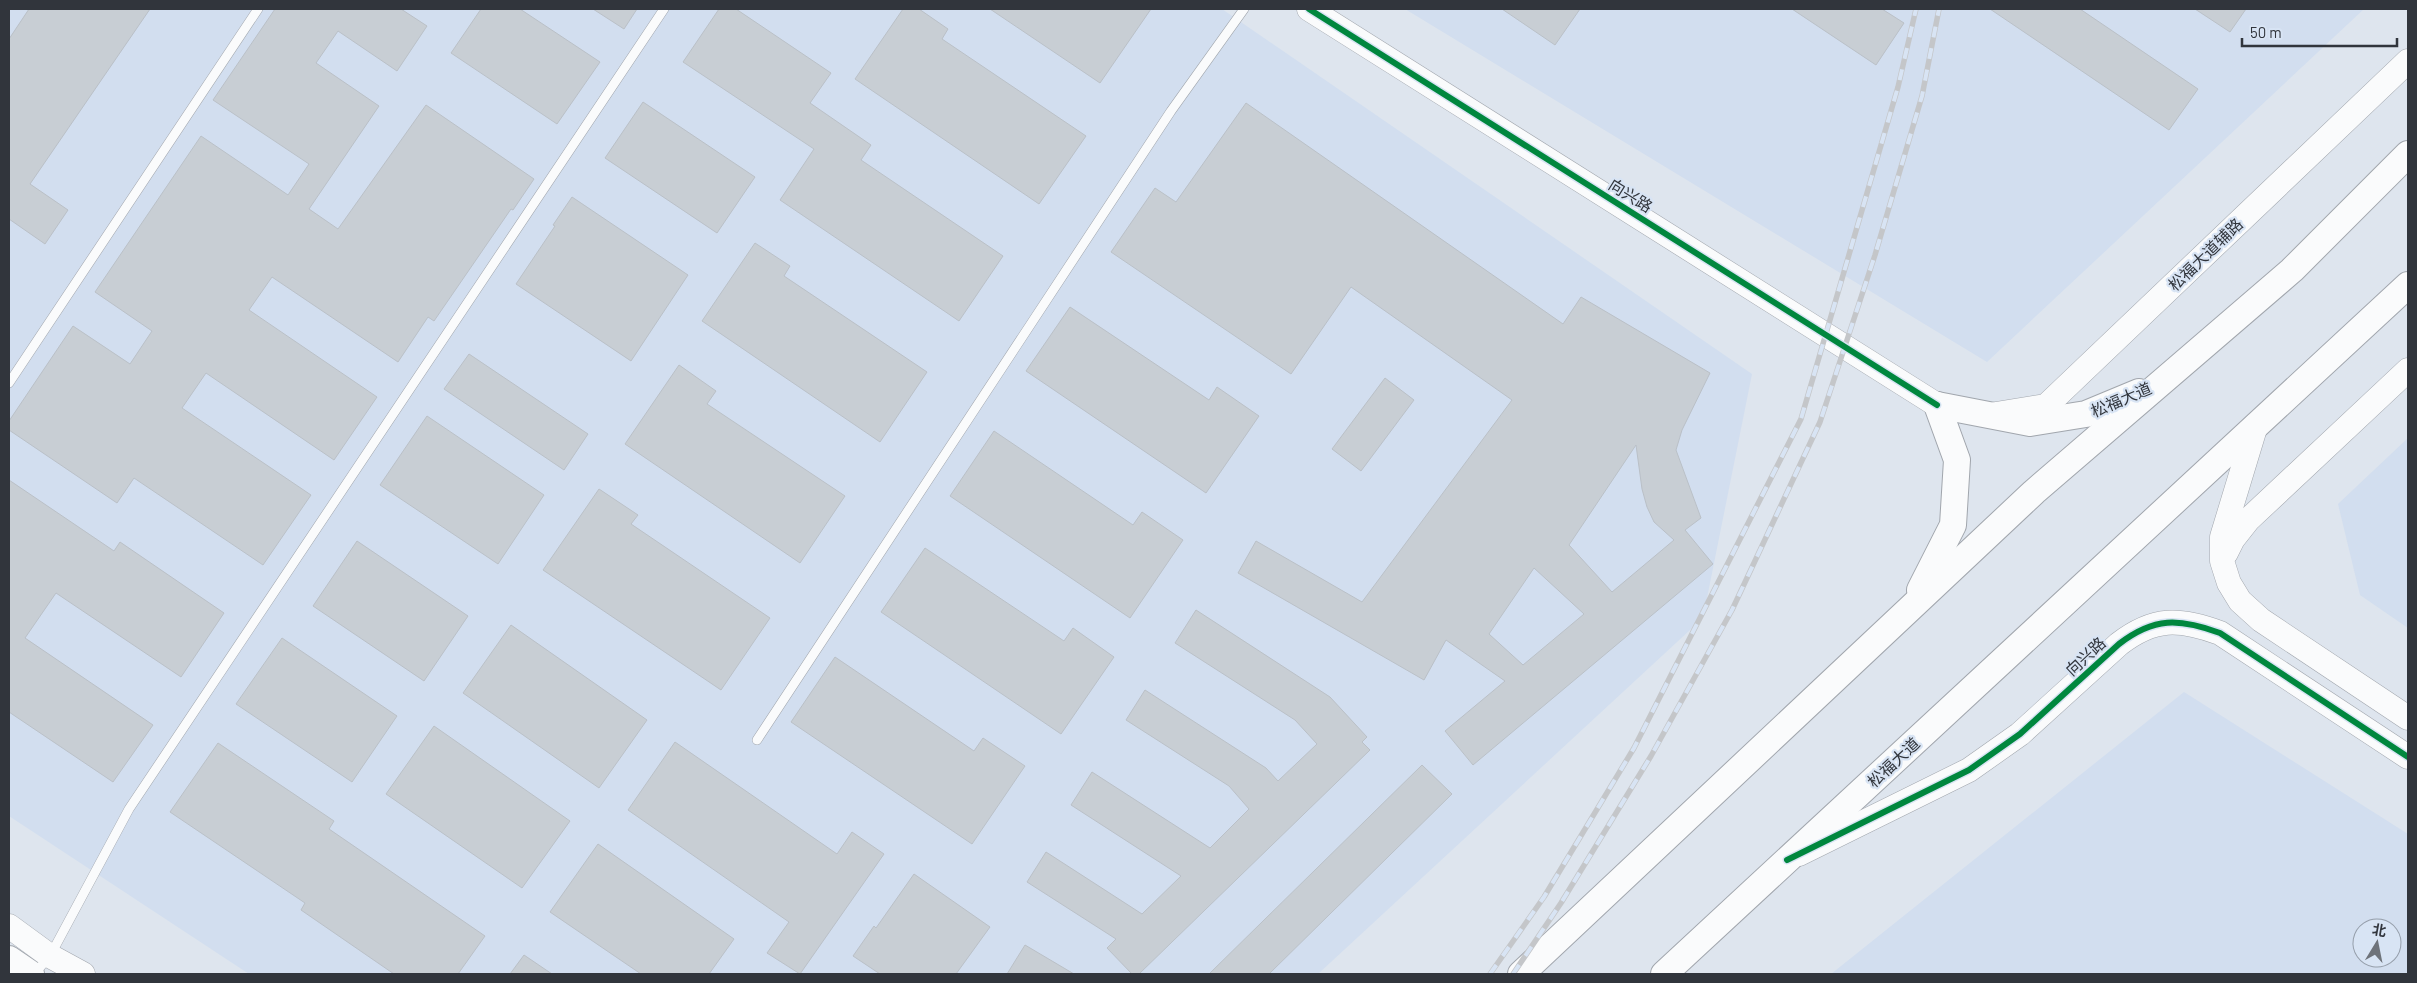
<svg xmlns="http://www.w3.org/2000/svg" width="2417" height="983" font-family="Barlow,'Noto Sans SC',sans-serif">
<rect width="100%" height="100%" fill="#dee5ee"/>
<g fill="#d2deef" fill-rule="evenodd">
<path d="M 9,9 L 1222,9 L 1752,374 L 1703,618 L 1318,974 L 249,974 L 9,816 Z"/>
<path d="M 1405,9 L 2364,9 L 1987,362 Z"/>
<path d="M 2408,438 L 2408,628 L 2360,595 L 2338,504 Z"/>
<path d="M 2184,692 L 2408,834 L 2408,974 L 1831,974 ZM 2362,928 L 2392,928 L 2392,958 L 2362,958 Z"/>
</g>
<g fill="#c8ced4" stroke="#bac0c7" fill-rule="evenodd">
<path d="M 29,9 L 150,9 L 30,184 L 68,210 L 45,244 L 9,219 L 9,39 Z"/>
<path d="M 275,9 L 401,9 L 427,26 L 397,71 L 338,31 L 316,63 L 379,106 L 309,209 L 338,229 L 426,105 L 534,179 L 513,210 L 511,209 L 434,321 L 428,317 L 398,362 L 272,277 L 249,310 L 377,397 L 334,460 L 206,373 L 182,408 L 311,495 L 263,565 L 134,478 L 117,503 L 9,430 L 9,421 L 73,326 L 130,364 L 152,331 L 95,292 L 201,136 L 288,195 L 309,164 L 213,100 Z"/>
<path d="M 481,9 L 520,9 L 600,62 L 557,124 L 451,53 Z"/>
<path d="M 593,9 L 637,9 L 624,29 Z"/>
<path d="M 719,9 L 736,9 L 831,73 L 810,103 L 871,145 L 861,160 L 1003,256 L 959,321 L 780,200 L 814,149 L 683,62 Z"/>
<path d="M 903,9 L 919,9 L 948,29 L 942,39 L 1086,136 L 1039,204 L 855,79 Z"/>
<path d="M 990,9 L 1151,9 L 1100,83 Z"/>
<path d="M 1502,9 L 1580,9 L 1555,45 Z"/>
<path d="M 1792,9 L 1882,9 L 1904,23 L 1876,65 Z"/>
<path d="M 1990,9 L 2080,9 L 2198,89 L 2169,130 Z"/>
<path d="M 2195,9 L 2246,9 L 2230,32 Z"/>
<path d="M 643,102 L 755,177 L 717,233 L 605,158 Z"/>
<path d="M 1246,103 L 1563,324 L 1581,297 L 1710,373 L 1682,430 L 1676,450 L 1701,518 L 1685,530 L 1713,564 L 1473,765 L 1445,731 L 1505,681 L 1446,640 L 1424,680 L 1238,573 L 1256,541 L 1362,602 L 1512,400 L 1351,287 L 1291,374 L 1111,252 L 1155,188 L 1176,202 ZM 1636,445 L 1642,489 L 1647,507 L 1654,522 L 1674,540 L 1612,592 L 1569,545 ZM 1534,568 L 1584,614 L 1523,665 L 1489,634 Z"/>
<path d="M 572,197 L 688,275 L 631,361 L 516,284 L 555,226 L 553,225 Z"/>
<path d="M 755,243 L 790,266 L 784,276 L 927,372 L 880,442 L 702,321 Z"/>
<path d="M 1070,307 L 1209,400 L 1217,387 L 1259,416 L 1206,493 L 1026,371 Z"/>
<path d="M 469,354 L 588,434 L 564,470 L 444,389 Z"/>
<path d="M 679,365 L 716,391 L 707,404 L 845,496 L 800,563 L 625,444 Z"/>
<path d="M 1385,378 L 1414,400 L 1361,471 L 1332,449 Z"/>
<path d="M 427,416 L 544,495 L 498,564 L 380,485 Z"/>
<path d="M 994,431 L 1133,525 L 1142,512 L 1183,540 L 1130,618 L 950,496 Z"/>
<path d="M 9,480 L 114,551 L 120,542 L 224,613 L 181,677 L 56,593 L 25,638 L 153,725 L 113,782 L 9,712 Z"/>
<path d="M 599,489 L 638,515 L 631,524 L 770,618 L 721,690 L 543,570 Z"/>
<path d="M 357,541 L 468,616 L 424,681 L 313,606 Z"/>
<path d="M 925,548 L 1064,641 L 1073,628 L 1114,657 L 1061,734 L 881,612 Z"/>
<path d="M 1196,610 L 1330,697 L 1367,737 L 1362,742 L 1370,750 L 1139,974 L 1132,974 L 1107,948 L 1116,939 L 1027,882 L 1046,852 L 1142,914 L 1181,876 L 1071,805 L 1092,772 L 1210,848 L 1249,809 L 1229,786 L 1126,720 L 1145,690 L 1266,768 L 1278,781 L 1317,744 L 1295,720 L 1175,643 Z"/>
<path d="M 511,625 L 647,720 L 599,788 L 463,693 Z"/>
<path d="M 282,638 L 397,716 L 352,782 L 236,704 Z"/>
<path d="M 835,657 L 974,751 L 983,738 L 1025,766 L 972,844 L 791,722 Z"/>
<path d="M 434,726 L 570,821 L 522,888 L 386,794 Z"/>
<path d="M 675,742 L 837,854 L 852,832 L 884,854 L 800,974 L 767,953 L 789,922 L 628,810 Z"/>
<path d="M 218,743 L 334,821 L 329,829 L 485,936 L 458,974 L 394,974 L 301,910 L 305,903 L 170,812 Z"/>
<path d="M 1422,765 L 1452,794 L 1269,974 L 1209,974 Z"/>
<path d="M 598,844 L 734,939 L 709,974 L 641,974 L 550,912 Z"/>
<path d="M 914,874 L 990,927 L 956,974 L 880,974 L 853,956 L 874,926 L 876,928 Z"/>
<path d="M 1025,945 L 1074,974 L 1007,974 Z"/>
<path d="M 524,955 L 552,974 L 510,974 Z"/>
</g>
<g fill="none" stroke-linecap="round" stroke-linejoin="round">
<g stroke="#a1a6ad" stroke-width="10">
<g id="lane">
<path d="M 9,383 L 258,9"/>
<path d="M 757,740 L 1171,111 L 1244,9"/>
<path d="M 34,974 L 50,956 L 129,809 L 664,9"/>
</g>
</g>
<g stroke="#a1a6ad" stroke-width="25">
<g id="secondary">
<path d="M 1309,9 L 1937,405"/>
<path d="M 1996,414 L 2046,406 L 2408,61"/>
<path d="M 2256,425 L 2222,537 L 2222,561 L 2229,583 L 2240,601 L 2261,620 L 2408,718"/>
<path d="M 2226,553 L 2233,539 L 2248,520 L 2408,370"/>
<path d="M 1799,854 L 1969,770 L 2020,734 L 2119,644 C 2154,617 2179,618 2220,633 L 2408,757"/>
<path d="M 9,926 L 50,956 L 83,974"/>
</g>
</g>
<g stroke="#a1a6ad" stroke-width="28">
<g id="primary">
<path d="M 1937,405 L 2030,423 L 2086,414 L 2139,392"/>
<path d="M 1920,590 L 1953,525 L 1957,460 L 1937,405"/>
<path d="M 9,959 L 31,974"/>
<path d="M 1521,974 L 2034,492 L 2292,270 L 2408,154"/>
<path d="M 1664,974 L 2408,285"/>
</g>
</g>
<use href="#lane" stroke="#fafbfc" stroke-width="9"/>
<use href="#secondary" stroke="#fafbfc" stroke-width="24"/>
<use href="#primary" stroke="#fafbfc" stroke-width="26"/>
<g stroke="#c4c6c9" stroke-width="5.5">
<g id="rail">
<path d="M 1490,974 L 1544,897 L 1634,748 L 1801,419 L 1898,87 L 1916,9"/>
<path d="M 1513,974 L 1561,903 L 1651,756 L 1732,610 L 1820,422 L 1875,255 L 1922,96 L 1939,9"/>
</g>
</g>
<use href="#rail" stroke="#d8e4f4" stroke-width="4" stroke-dasharray="11" stroke-linecap="butt"/>
<g stroke="#d8e4f4" stroke-width="9">
<g id="cycleway">
<path d="M 1309,9 L 1937,405"/>
<path d="M 1787,860 L 1969,770 L 2020,734 L 2119,644 C 2154,617 2179,618 2220,633 L 2408,757"/>
</g>
</g>
<use href="#cycleway" stroke="#00873e" stroke-width="6"/>
</g>
<g text-anchor="middle" dominant-baseline="central" stroke-width="4.5" stroke-linejoin="round" paint-order="stroke">
<g font-size="16" fill="#31353c" stroke="#d8e4f4">
<text transform="translate(1631 195) rotate(32)">向兴路</text>
<text transform="translate(2205 254) rotate(-44)">松福大道辅路</text>
<text transform="translate(2121 399) rotate(-23)">松福大道</text>
<text transform="translate(2085 656) rotate(-43)">向兴路</text>
<text transform="translate(1893 762) rotate(-43)">松福大道</text>
</g>
</g>
<rect width="2417" height="983" fill="none" stroke="#31353c" stroke-width="20"/>
<g transform="translate(2377 943) rotate(10)"><circle r="24" fill="#d8e4f4" stroke="#959eaa"/>
<path d="M0-4L9 19L0 12L-9 19Z" fill="#6e737a"/>
<text y="-8" font-size="14" font-weight="bold" text-anchor="middle" fill="#31353c">北</text>
</g>
<path d="M2242 38v8h155v-8" fill="none" stroke="#31353c" stroke-width="2.5"/>
<text x="2250" y="38" font-size="15" fill="#31353c" stroke="#d8e4f4" stroke-width="4" paint-order="stroke">50 m</text>
</svg>
